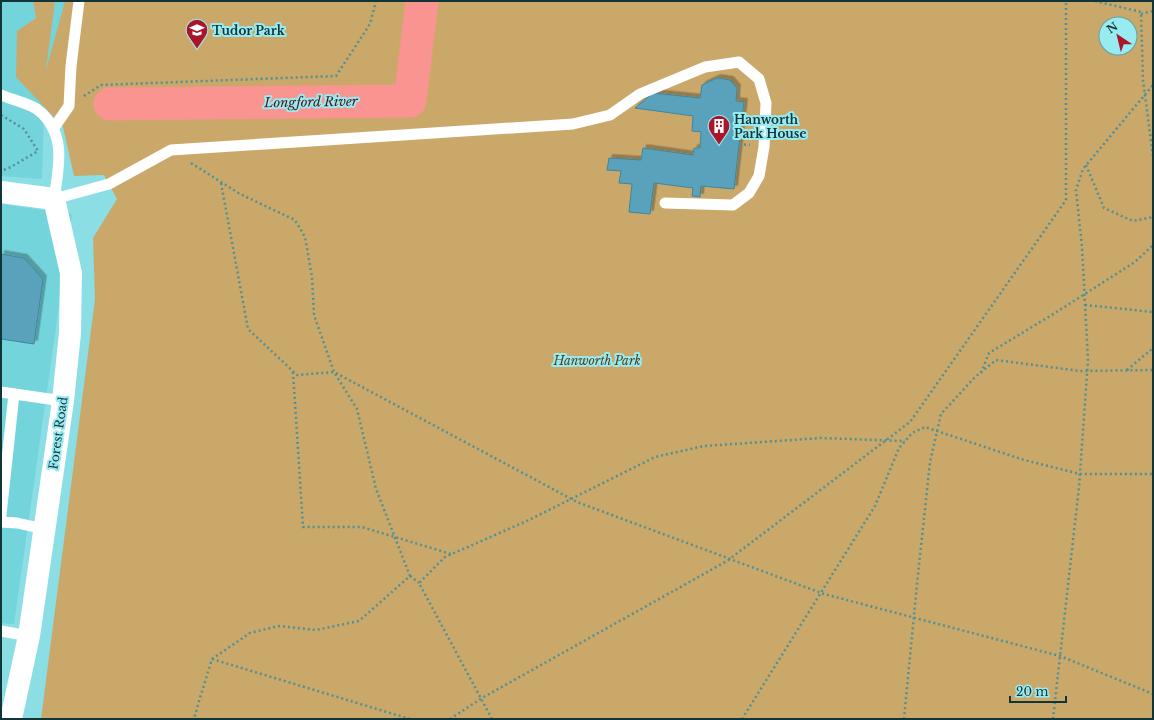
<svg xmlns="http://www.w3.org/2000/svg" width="1154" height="720" font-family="'Libre Baskerville',serif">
<defs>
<filter id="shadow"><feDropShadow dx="3.5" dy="-3.5" stdDeviation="0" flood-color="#0004"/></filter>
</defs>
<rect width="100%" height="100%" fill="#8bdee4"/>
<g fill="#74d4db">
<path d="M 1,1 L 379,1 L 45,74 L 42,179 L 1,176 Z"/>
<path d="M 1,204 L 72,214 L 14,624 L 1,623 Z"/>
</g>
<path fill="#caa86a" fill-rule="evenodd" d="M 33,1 L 55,1 L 46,70 L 65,1 L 1153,1 L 1153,719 L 41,719 L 95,299 L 93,238 L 117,199 L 104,175 L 74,176 L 63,127 L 16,77 L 17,31 L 36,18 ZM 1106,24 L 1130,24 L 1130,48 L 1106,48 Z"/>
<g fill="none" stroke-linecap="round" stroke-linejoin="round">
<path stroke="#f99491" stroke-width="33" d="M 110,104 L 410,101 L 422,1"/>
</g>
<g fill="#5aa2bb" stroke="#3c869e" filter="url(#shadow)">
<path d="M 717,78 L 730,80 L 737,88 L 736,101 L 744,102 L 734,189 L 701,186 L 700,197 L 692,196 L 693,188 L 654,183 L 650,214 L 629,212 L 632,184 L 619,183 L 621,171 L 607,170 L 609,158 L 641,160 L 643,148 L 693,155 L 694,148 L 700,148 L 701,132 L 692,131 L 693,116 L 635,108 L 653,93 L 700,98 L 702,85 Z"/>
<path d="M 1,254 L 24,258 L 43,279 L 34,344 L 1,339 Z"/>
</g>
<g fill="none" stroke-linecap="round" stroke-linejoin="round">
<g stroke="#539094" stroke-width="2.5" stroke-dasharray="2 3" stroke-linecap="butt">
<path d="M 1095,1 L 1141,12 L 1143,80 L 1153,156"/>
<path d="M 1141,14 L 1153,11"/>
<path d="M 84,96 L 101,85 L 336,76 L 370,24 L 376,1"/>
<path d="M 1,115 L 24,129 L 38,151 L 11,167 L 1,171"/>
<path d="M 739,144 L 750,145"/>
<path d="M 191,163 L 240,194 L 295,220 L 305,237 L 312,277 L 314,315 L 334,372 L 357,409 L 376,489 L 410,576 L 359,621 L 316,630 L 278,626 L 250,633 L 212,659 L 199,701 L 194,719"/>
<path d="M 1086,165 L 1104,208 L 1133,221 L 1153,217"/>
<path d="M 221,183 L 248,329 L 297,375 L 334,372 L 577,502 L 824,594 L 1060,656 L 1153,694"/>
<path d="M 1085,305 L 1153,312"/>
<path d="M 1127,370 L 1153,348"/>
<path d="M 293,372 L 303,527 L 362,527 L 451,554"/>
<path d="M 981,373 L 989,353 L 1055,313 L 1135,262 L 1153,245"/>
<path d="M 410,576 L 419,583"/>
<path d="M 212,659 L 410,719"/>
<path d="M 450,719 L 482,698 L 727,561 L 910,422 L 1066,200 L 1066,1"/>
<path d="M 492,719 L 419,583 L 445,557 L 529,520 L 655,457 L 704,446 L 821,438 L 905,441"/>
<path d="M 742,719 L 875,506 L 899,448 L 912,433 L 925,427 L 1024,460 L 1080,474 L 1153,474"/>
<path d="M 904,719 L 917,584 L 930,462 L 941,414 L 975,377 L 996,360 L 1080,371 L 1153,370"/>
<path d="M 1053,719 L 1079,487 L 1088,360 L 1082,247 L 1076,190 L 1083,169 L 1153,85"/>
</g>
<g stroke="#fff" stroke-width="11">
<path d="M 1,95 C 10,99 31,104 38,110 C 67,133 59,167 54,199 L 109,184 L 171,150 L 573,124 L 610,115 L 640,94 L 705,67 L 739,62 L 759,79 L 766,103 L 764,147 L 759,176 L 749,193 L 733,205 L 665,203"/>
<path d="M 53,129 L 69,106 L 71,66 L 79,1"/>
<path d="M 1,392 L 63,401"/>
<path d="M 1,515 L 14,394"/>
<path d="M 1,522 L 17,523 L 44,529"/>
<path d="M 1,631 L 29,636"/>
</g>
<path stroke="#fff" stroke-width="22" d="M 1,192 L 54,199 L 71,273 L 70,333 L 63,401 L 29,636 L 11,719"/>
</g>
<defs>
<g id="school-pin" transform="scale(1.15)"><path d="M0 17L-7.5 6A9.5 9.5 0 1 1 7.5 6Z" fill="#aa152a" stroke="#98ebf1"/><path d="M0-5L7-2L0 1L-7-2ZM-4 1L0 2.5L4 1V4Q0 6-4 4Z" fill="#fff"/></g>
<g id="building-pin" transform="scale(1.15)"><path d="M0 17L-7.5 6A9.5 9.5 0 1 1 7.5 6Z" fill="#aa152a" stroke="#98ebf1"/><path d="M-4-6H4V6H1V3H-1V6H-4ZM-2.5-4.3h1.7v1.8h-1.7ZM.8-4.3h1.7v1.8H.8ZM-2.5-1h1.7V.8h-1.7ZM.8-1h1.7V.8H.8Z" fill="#fff"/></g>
</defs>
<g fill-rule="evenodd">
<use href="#school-pin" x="197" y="30"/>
<use href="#building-pin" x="719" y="126"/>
</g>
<g text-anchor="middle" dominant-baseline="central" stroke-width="4" stroke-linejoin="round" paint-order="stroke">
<g font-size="12" font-weight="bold" fill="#123538" stroke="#98ebf1" text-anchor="start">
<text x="212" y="30">Tudor Park</text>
<text x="734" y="119">Hanworth<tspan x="734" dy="14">Park House</tspan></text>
</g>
<g font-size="12" font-style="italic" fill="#533f18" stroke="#98ebf1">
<text x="597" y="360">Hanworth Park</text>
</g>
<g font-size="12" fill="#123538" stroke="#98ebf1">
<text transform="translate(58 433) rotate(-82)">Forest Road</text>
</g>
<g font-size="13" font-style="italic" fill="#4e1014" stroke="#98ebf1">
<text transform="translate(311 102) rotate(-1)">Longford River</text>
</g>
</g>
<rect width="1154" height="720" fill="none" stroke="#123538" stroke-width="4"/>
<g transform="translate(1118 36) rotate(325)"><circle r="19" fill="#98ebf1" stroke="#62a2a7"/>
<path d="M0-3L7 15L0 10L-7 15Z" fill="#aa152a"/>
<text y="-6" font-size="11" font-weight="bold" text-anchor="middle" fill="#123538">N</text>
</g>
<path d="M1010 696v6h56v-6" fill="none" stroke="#123538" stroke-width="2"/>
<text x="1016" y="696" font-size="12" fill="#123538" stroke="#98ebf1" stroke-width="3" paint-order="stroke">20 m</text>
</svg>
